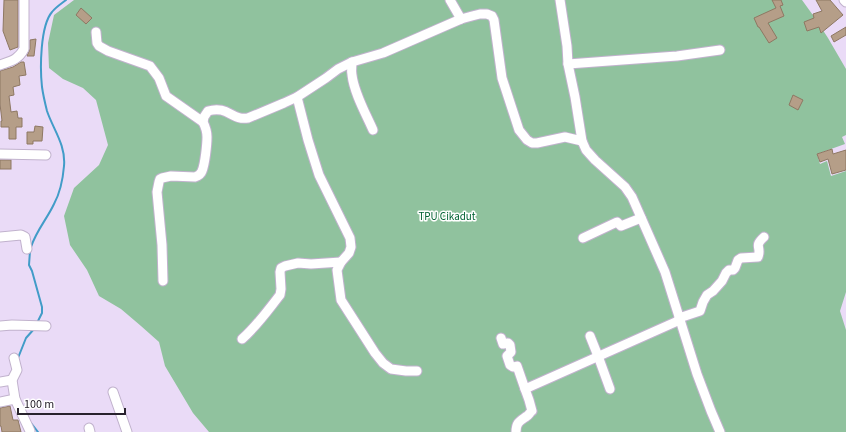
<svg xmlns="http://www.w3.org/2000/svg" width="846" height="432" font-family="'Source Sans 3',sans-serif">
<rect width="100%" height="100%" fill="#eadbf7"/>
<path fill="#90c29e" d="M 74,0 L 802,0 L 815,18 L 828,38 L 846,69 L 846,135 L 842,137 L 845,144 L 817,154 L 820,164 L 827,161 L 831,176 L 846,171 L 846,292 L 840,311 L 846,330 L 846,432 L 209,432 L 193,413 L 165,366 L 159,342 L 141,326 L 121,309 L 99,296 L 87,270 L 70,245 L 64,216 L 74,188 L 99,165 L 108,145 L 96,100 L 83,88 L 63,79 L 49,68 L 48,43 L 54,15 Z"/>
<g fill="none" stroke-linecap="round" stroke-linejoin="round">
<g stroke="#429cc8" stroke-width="2">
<path d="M 31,247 C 36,231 47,219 54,204 C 60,193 63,178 64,166 C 66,145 53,129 47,111 C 45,103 43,94 42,87 C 40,69 40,26 52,12 C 56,7 61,4 66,0"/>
<path d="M 30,251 L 29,265 L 32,271 L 42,307 L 42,313 L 37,323"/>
<path d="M 18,358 L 26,338 L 34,329"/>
<path d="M 31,423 L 38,432"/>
</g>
</g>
<g fill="#b59e88" stroke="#8e7863">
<path d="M 4,0 L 18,0 L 18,47 L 10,50 L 3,31 Z"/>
<path d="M 772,0 L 781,0 L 783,5 L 780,6 L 784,16 L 768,23 L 777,38 L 769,43 L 759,27 L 758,27 L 754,18 L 776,8 Z"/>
<path d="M 816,0 L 830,0 L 843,15 L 821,33 L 819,27 L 807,31 L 804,22 L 814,18 L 813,14 L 822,11 Z"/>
<path d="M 81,8 L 92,18 L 86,24 L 76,15 Z"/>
<path d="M 846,27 L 846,35 L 834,42 L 831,36 Z"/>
<path d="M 36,39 L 34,56 L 27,56 L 30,49 L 30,40 Z"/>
<path d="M 21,62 L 24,62 L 26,75 L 19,76 L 20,85 L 13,87 L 14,95 L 9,96 L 11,112 L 17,111 L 18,118 L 22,118 L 22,127 L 16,127 L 16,139 L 9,139 L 9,127 L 1,127 L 1,121 L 2,121 L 0,104 L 0,71 L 13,67 Z"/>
<path d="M 793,95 L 803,100 L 798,110 L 789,105 Z"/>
<path d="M 35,126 L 43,127 L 42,141 L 33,141 L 33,144 L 27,144 L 27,132 L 34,132 Z"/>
<path d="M 832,149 L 833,154 L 846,150 L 846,170 L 832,174 L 828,159 L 820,162 L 817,154 Z"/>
<rect x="0" y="160" width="11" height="9"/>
<path d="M 10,406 L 13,420 L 18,420 L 21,432 L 2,432 L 1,426 L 0,426 L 0,408 Z"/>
</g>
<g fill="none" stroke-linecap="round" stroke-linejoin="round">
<g stroke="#c1b2cd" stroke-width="11">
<g id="minor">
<path d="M 450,0 L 461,19"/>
<path d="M 560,0 L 567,46 L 568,64 L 575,97 L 582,141 L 586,150 L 595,160 L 625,187 L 632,197 L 665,272 L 697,374 L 711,411 L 720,432"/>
<path d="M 844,0 L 846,2"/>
<path d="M 96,32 L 97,43 L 99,46 L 108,51 L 150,66 L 159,78 L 166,96 L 203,122"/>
<path d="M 352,62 C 352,67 351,71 352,75 C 354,93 366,114 373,130"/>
<path d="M 568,64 L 677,56 L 720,50"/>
<path d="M 0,65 C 11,61 18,60 24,49 L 24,0"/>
<path d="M 297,97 L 308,140 L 319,175 L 350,238 L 351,247 L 349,253 L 341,262 L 337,270 L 341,300 L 375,353 L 383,363 L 391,369 L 406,371 L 417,371"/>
<path d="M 0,154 L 46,155"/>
<path d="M 0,237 L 21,235 L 25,237 L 27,249"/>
<path d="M 583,238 L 617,222 L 621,226 L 641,218"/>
<path d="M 163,281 L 162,245 L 157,192 L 159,182 L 160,179 L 162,178 L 171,176 L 195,177 C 198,176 201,174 202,171 C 205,164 207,144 207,137 C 207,131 205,126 203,122 L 204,117 L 208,111 C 228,105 232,121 248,118 L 284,103 L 297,97 L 326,78 L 338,69 L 352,62 L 383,53 L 461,19 L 472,16 L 480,14 L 487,14 L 492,16 L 494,20 L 502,78 L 519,130 L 527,140 L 532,143 L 537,143 L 565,137 L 582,141"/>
<path d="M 679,318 L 700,311 L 703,302 L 707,295 L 713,291 L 722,281 L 726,273 L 729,270 L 733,270 L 735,268 L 738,260 L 741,258 L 758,257 C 762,246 753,247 764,237"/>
<path d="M 0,326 L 12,325 L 46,326"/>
<path d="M 590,336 L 598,356 L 610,389"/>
<path d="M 501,338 L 503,344 L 508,343 L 510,345 L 511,352 L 507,356 L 510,365 L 513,367 L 517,366 L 525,389 L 680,320"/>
<path d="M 242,339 C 257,326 268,310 280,295 L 281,289 L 280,272 L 281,268 L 285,266 L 298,263 L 311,264 L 341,262"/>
<path d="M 14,358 L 17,370 L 12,380 L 15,399 L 30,431"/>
<path d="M 0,382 L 12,380"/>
<path d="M 113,392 L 127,432"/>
<path d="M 0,402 L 15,399"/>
<path d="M 89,428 L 90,432"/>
<path d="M 516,432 C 516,422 520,421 527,416 C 529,415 530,412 532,411 L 529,400 L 525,389"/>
</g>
</g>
<use href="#minor" stroke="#fff" stroke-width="9"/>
</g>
<g text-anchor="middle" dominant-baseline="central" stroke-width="3" stroke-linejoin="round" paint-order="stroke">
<g font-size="11" fill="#016132" stroke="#fff">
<text x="447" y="216">TPU Cikadut</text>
</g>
</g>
<path d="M18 408v6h107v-6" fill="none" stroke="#28222d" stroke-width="2"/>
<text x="24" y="408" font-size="12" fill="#28222d" stroke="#ffffff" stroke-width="3" paint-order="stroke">100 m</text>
</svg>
